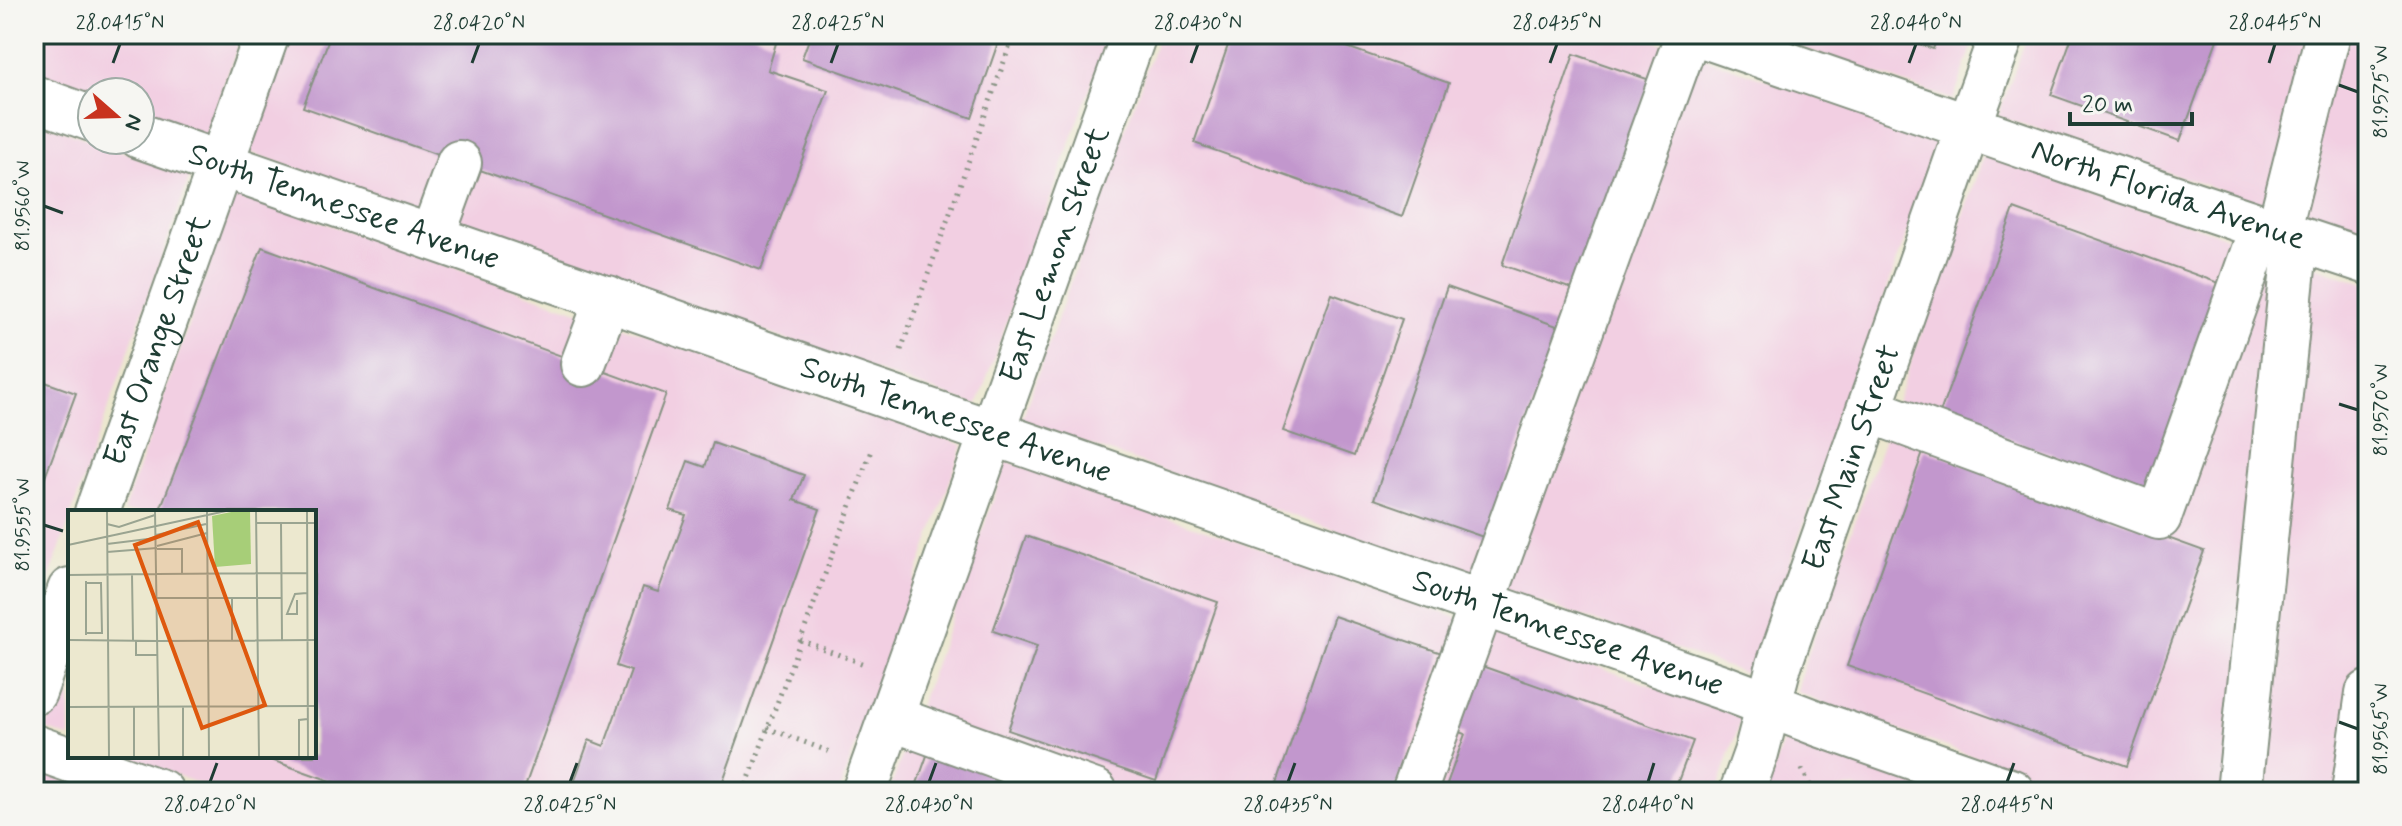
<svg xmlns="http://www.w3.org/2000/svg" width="2402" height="826" font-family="Mynerve,sans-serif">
<rect width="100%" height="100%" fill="#f6f6f2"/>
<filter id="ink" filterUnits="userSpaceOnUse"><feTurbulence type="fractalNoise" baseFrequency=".0125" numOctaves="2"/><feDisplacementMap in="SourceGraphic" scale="16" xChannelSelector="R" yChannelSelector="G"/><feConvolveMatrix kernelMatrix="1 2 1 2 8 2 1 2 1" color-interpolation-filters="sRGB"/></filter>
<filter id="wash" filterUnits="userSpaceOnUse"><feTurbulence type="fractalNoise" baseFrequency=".006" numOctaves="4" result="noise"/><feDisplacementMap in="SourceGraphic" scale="32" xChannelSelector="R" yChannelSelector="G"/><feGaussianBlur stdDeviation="1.8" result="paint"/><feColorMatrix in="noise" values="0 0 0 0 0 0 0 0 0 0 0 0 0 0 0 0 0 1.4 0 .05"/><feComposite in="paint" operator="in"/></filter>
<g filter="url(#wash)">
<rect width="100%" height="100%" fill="#ece8cf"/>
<g fill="#f2cfe2">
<path d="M 34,34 L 242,34 L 205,137 L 140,114 L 140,92 L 92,92 L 92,96 L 34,76 Z"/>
<path d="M 292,34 L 1109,34 L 977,406 L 249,152 Z"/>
<path d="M 1159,34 L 1635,34 L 1940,140 L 1757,656 L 1752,676 L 1021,421 Z"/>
<path d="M 1761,34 L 1977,34 L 1953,100 Z"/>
<path d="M 2028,34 L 2368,34 L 2368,239 L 1998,116 Z"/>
<path d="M 34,120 L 190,176 L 72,512 L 70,512 L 70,519 L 34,622 Z"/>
<path d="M 1984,155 L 2368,284 L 2368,792 L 2074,792 L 1827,705 L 1797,692 L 1802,671 Z"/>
<path d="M 235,192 L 963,445 L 839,792 L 223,792 L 121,756 L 314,756 L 314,512 L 123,512 Z"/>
<path d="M 1007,461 L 1742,717 L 1717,792 L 889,792 Z"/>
<path d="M 70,662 L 70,738 L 46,729 Z"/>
<path d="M 1786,734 L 1950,792 L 1867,792 L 1855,788 L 1839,788 L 1832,792 L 1765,792 Z"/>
<path d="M 34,769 L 97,792 L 34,792 Z"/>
</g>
<g id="blocks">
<g fill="#c297cd">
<path d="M 331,34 L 753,34 L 776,43 L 768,70 L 828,90 L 761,270 L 303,107 Z"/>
<path d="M 811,34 L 1001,34 L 972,118 L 802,58 Z"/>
<path d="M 1232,34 L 1310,34 L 1449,83 L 1402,217 L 1194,143 Z"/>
<path d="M 1893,34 L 1939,34 L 1933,49 Z"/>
<path d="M 2073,34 L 2208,34 L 2218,37 L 2180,141 L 2051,95 Z"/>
<path d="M 1574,54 L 1650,80 L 1578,291 L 1502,265 Z"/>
<path d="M 2014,209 L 2230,287 L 2156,492 L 1940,413 Z"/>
<path d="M 262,247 L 666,394 L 523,792 L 362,792 L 260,756 L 314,756 L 314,512 L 159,512 Z"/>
<path d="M 1447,287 L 1560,327 L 1486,538 L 1374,499 Z"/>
<path d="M 1332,294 L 1402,319 L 1354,456 L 1283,431 Z"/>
<path d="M 34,378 L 76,393 L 34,507 Z"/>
<path d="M 713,443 L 804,475 L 794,500 L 820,509 L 719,792 L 578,792 L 571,790 L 589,740 L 604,746 L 631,671 L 616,666 L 643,587 L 658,592 L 686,515 L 670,510 L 688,461 L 705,467 Z"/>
<path d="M 1924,450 L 2204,551 L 2127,766 L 1847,666 Z"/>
<path d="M 1026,536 L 1218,602 L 1156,781 L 1008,730 L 1037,646 L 993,631 Z"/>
<path d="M 1334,616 L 1442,653 L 1394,792 L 1274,792 Z"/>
<path d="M 1479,665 L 1693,741 L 1674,792 L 1444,792 L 1465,734 L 1456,731 Z"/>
<path d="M 929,750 L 1019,783 L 1016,792 L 914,792 Z"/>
</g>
</g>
</g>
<g filter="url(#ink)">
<use href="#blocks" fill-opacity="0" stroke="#869282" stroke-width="2"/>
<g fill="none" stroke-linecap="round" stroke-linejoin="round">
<g stroke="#869282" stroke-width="48">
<g id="minor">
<path d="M 34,98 L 92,119"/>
<path id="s1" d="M 140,136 L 1725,688 L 1819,724 L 2012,792"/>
<path d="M 2278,233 L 2328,34"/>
<path d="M 432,237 L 459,163"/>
<path d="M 583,364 L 608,298"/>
<path d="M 1869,410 L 2159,517 L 2262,227"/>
<path id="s2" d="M 97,512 L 267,34"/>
<path d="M 34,692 L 70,590"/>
<path d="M 891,718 L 1095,792"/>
<path d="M 34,747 L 161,792"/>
<path id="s3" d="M 864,792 L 1134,34"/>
<path d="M 1414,792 L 1688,34"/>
<path id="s4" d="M 1742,792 L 1756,753 L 1779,665 L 1968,128"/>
<path d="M 2239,792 L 2296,239"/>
<path d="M 2354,792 L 2368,693"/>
</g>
</g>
<g stroke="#869282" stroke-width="48">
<g id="major">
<path id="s5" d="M 1699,34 L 2125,181 L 2368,262"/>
<path d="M 1968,128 L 2002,34"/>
</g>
</g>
<g stroke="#869282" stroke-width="5" stroke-dasharray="2 6" stroke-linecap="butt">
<path d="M 901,350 L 1014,34"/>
<path d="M 800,640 L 864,664"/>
<path d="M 767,728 L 833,753"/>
<path d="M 1802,769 L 1813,792"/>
<path d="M 744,792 L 872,448"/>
</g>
<use href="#minor" stroke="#fff" stroke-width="44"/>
<use href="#major" stroke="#fff" stroke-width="44"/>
</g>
</g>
<path fill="none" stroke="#1f3d34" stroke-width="3" d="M 113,63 L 120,44M 472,63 L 479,44M 831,63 L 838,44M 1191,63 L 1198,44M 1550,63 L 1557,44M 1909,63 L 1916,44M 2269,63 L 2275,44M 2339,85 L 2358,92M 44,206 L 63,213M 2339,404 L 2358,410M 44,525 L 63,531M 2339,722 L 2358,729M 210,782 L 217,763M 570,782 L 577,763M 929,782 L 936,763M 1288,782 L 1295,763M 1648,782 L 1654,763M 2007,782 L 2014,763"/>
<g text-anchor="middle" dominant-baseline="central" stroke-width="8" stroke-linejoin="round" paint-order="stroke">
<g font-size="32" fill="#1f3d34" stroke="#f6f6f2">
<text stroke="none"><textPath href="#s5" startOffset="496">North Florida Avenue</textPath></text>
<text stroke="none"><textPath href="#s1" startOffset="216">South Tennessee Avenue</textPath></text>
<text stroke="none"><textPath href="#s3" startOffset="570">East Lemon Street</textPath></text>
<text stroke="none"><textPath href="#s2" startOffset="182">East Orange Street</textPath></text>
<text stroke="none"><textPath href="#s1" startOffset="864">South Tennessee Avenue</textPath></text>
<text stroke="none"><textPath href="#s4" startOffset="352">East Main Street</textPath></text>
<text stroke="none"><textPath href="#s1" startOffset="1512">South Tennessee Avenue</textPath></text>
</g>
</g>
<g transform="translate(68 510)">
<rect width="248" height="248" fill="#ece8cf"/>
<path d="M 168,1 L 182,1 L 183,54 L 147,57 L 144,6 Z" fill="#a7ce78"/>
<path fill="none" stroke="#9aa491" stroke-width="2" d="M 39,1 L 41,247M 87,1 L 91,247M 139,1 L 141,247M 188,1 L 191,247M 239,1 L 240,247M 188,13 L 248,13M 213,13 L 214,130M 39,14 L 51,17 L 87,5M 88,25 L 138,14M 39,34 L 88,28M 0,35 L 158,1M 89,36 L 139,23M 89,39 L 114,39 L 114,64M 39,42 L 89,38M 64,64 L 65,130M 89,64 L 239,63M 0,65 L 89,64M 89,88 L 214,88M 164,88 L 164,130M 229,90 L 229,104 L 219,104 L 227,84 L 239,83M 18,123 L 34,123 L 33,73 L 18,73M 18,125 L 18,71M 0,130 L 90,131M 68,130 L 68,145 L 90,145M 90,131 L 248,130M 0,197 L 248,196M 66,197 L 66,247M 115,197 L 115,247M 231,247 L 231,210 L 240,209"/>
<path fill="#de580e" fill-opacity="0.15" stroke="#de580e" stroke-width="4" d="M 130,12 L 197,195 L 134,218 L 67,35 Z"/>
<rect width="248" height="248" fill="none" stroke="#1f3d34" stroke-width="4"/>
</g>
<rect width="2402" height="826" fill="none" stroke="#f6f6f2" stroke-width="88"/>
<g transform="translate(116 116) rotate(110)"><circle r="38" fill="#f6f6f2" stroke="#a0aca6" stroke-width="2"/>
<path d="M0-6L14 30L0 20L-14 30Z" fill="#c8321e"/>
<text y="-12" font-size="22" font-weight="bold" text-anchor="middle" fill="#1f3d34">N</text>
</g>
<path d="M2070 112v12h122v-12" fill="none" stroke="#1f3d34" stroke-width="4"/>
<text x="2082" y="112" font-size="24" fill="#1f3d34" stroke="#f6f6f2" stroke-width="6" paint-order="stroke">20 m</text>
<rect x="44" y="44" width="2314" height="738" fill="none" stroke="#1f3d34" stroke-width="3"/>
<g font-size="20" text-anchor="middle" fill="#1f3d34">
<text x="120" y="29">28.0415°N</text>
<text x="479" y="29">28.0420°N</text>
<text x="838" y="29">28.0425°N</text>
<text x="1198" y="29">28.0430°N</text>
<text x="1557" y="29">28.0435°N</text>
<text x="1916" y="29">28.0440°N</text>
<text x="2275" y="29">28.0445°N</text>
<text transform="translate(2380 92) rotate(-90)" y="7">81.9575°W</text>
<text transform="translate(22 206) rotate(-90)" y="7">81.9560°W</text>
<text transform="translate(2380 410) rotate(-90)" y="7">81.9570°W</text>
<text transform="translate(22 525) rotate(-90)" y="7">81.9555°W</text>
<text transform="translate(2380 729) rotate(-90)" y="7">81.9565°W</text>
<text x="210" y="811">28.0420°N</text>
<text x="570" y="811">28.0425°N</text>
<text x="929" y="811">28.0430°N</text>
<text x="1288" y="811">28.0435°N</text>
<text x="1648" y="811">28.0440°N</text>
<text x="2007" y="811">28.0445°N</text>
</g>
</svg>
